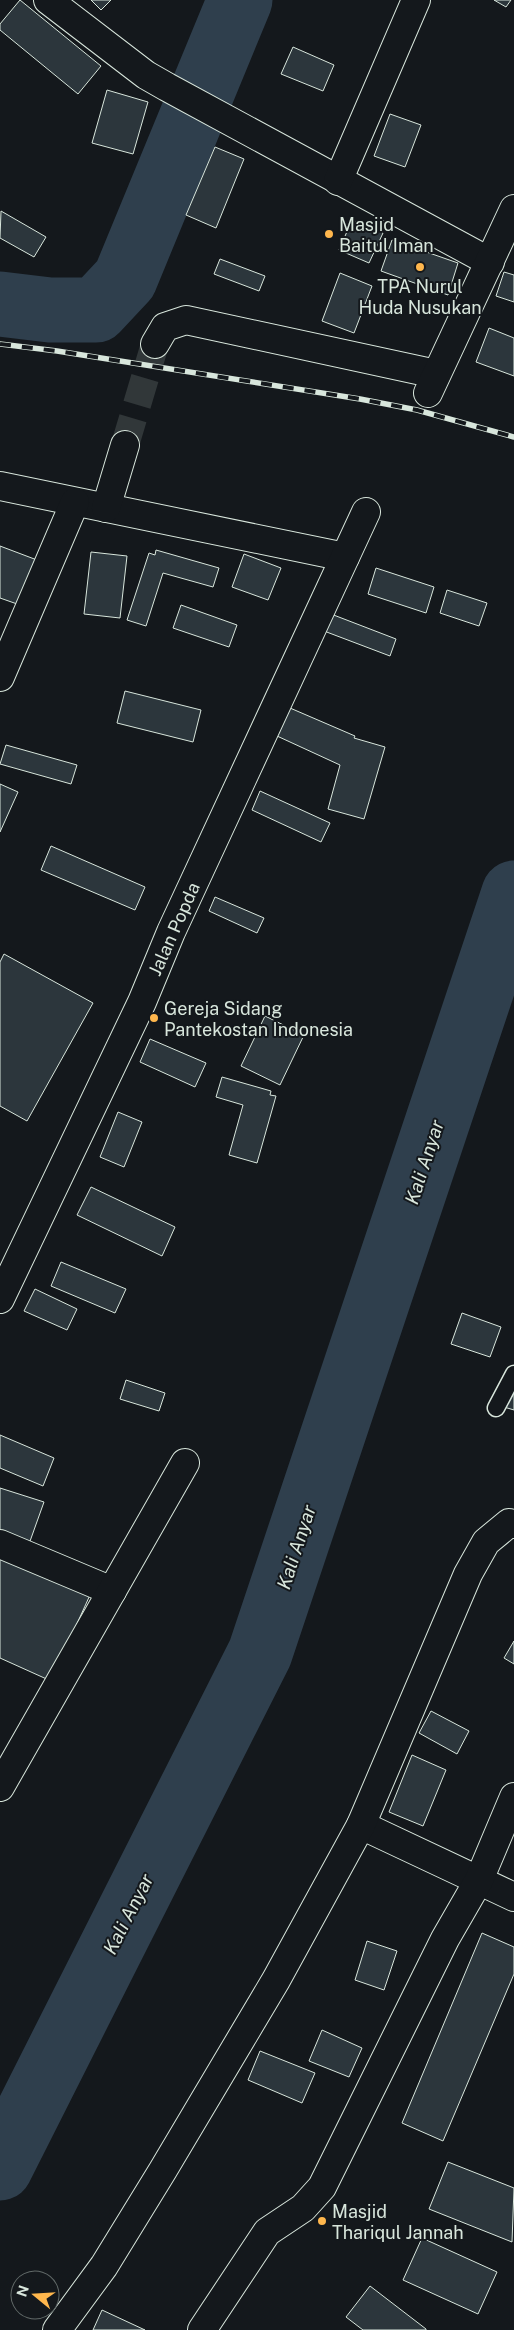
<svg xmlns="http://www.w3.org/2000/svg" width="514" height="2330" font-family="'Public Sans',sans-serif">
<rect width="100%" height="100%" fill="#14181c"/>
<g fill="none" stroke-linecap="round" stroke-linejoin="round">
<g stroke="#2f3f4d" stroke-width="65">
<path d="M 0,304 L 50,310 L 96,310 L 125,279 L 240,0"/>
<path d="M 0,2168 L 260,1653 L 514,893"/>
</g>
</g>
<g fill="#2c363c" stroke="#d8e6dc">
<path d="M 20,0 L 101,66 L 78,94 L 0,30 L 0,24 Z"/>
<path d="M 91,0 L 111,0 L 101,10 Z"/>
<path d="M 494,0 L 511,0 L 506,7 Z"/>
<path d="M 293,47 L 334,65 L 323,91 L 281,74 Z"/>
<path d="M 107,90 L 148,102 L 133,154 L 92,143 Z"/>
<path d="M 390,114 L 421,125 L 405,167 L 374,156 Z"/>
<path d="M 215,147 L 244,159 L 216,228 L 186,215 Z"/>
<path d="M 1,211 L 46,237 L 34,257 L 0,238 Z"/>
<path d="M 352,220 L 383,233 L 369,263 L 339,250 Z"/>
<path d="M 392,240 L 458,263 L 448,295 L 381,271 Z"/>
<path d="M 220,259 L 265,276 L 259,291 L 214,274 Z"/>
<path d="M 504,272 L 514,275 L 514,302 L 496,296 Z"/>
<path d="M 340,273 L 372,286 L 354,333 L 322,321 Z"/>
<path d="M 489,328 L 514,338 L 514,376 L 476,362 Z"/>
<path d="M 0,546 L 37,560 L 20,605 L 0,598 Z"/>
<path d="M 156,550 L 219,568 L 213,587 L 163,573 L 146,626 L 127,620 L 149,553 L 155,555 Z"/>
<path d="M 91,552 L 127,556 L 120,618 L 84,614 Z"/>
<path d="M 244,554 L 281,568 L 268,600 L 232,587 Z"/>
<path d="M 376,568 L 434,587 L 426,613 L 368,594 Z"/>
<path d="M 447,590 L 487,603 L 479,626 L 440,613 Z"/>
<path d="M 181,605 L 237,625 L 229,647 L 173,628 Z"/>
<path d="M 331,614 L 396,639 L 390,656 L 324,631 Z"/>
<path d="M 125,691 L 201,710 L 193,742 L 117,723 Z"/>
<path d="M 290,708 L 355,736 L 354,738 L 385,747 L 364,819 L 328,809 L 340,765 L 277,736 Z"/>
<path d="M 6,745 L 77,765 L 71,784 L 0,764 Z"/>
<path d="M 0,784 L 18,792 L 0,832 Z"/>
<path d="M 260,791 L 330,823 L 321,842 L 252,810 Z"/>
<path d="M 51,846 L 145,887 L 135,910 L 41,870 Z"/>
<path d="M 215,897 L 264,918 L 257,933 L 209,911 Z"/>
<path d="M 4,954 L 93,1003 L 27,1121 L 0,1106 L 0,962 Z"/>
<path d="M 265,1016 L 304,1035 L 280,1085 L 241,1066 Z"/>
<path d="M 150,1039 L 206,1063 L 195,1087 L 140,1062 Z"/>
<path d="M 222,1077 L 271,1091 L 270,1095 L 276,1096 L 257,1163 L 229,1155 L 243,1105 L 216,1097 Z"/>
<path d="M 118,1112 L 142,1122 L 124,1167 L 100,1157 Z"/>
<path d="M 91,1187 L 175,1227 L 162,1256 L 77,1215 Z"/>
<path d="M 61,1262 L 126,1289 L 115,1313 L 51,1286 Z"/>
<path d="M 35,1289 L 77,1309 L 67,1330 L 24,1311 Z"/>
<path d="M 462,1313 L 501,1327 L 490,1357 L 451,1344 Z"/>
<path d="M 126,1380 L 165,1393 L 159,1411 L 120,1399 Z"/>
<path d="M 514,1386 L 514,1410 L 504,1407 Z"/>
<path d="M 0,1435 L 54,1458 L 43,1486 L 0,1468 Z"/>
<path d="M 0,1488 L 44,1502 L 29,1544 L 0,1534 Z"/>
<path d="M 0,1554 L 90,1595 L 51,1681 L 0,1658 Z"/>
<path d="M 514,1641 L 514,1664 L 504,1658 Z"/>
<path d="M 431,1711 L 469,1731 L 457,1754 L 419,1733 Z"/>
<path d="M 412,1755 L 446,1770 L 423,1826 L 389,1812 Z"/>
<path d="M 482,1933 L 514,1947 L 514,1974 L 443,2141 L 402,2123 Z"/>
<path d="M 367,1941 L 397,1951 L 384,1990 L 355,1980 Z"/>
<path d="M 322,2030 L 362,2048 L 349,2077 L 309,2061 Z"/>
<path d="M 260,2051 L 315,2073 L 302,2103 L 248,2080 Z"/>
<path d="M 448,2162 L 514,2188 L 512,2242 L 429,2209 Z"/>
<path d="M 422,2238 L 497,2272 L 478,2314 L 403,2280 Z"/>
<path d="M 370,2286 L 426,2329 L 426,2330 L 363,2330 L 346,2317 Z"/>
<path d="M 102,2310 L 145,2330 L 93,2330 Z"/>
</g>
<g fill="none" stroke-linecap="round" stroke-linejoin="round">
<path stroke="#313739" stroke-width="28" stroke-dasharray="28 14" stroke-linecap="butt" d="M 125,445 L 155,344"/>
<g stroke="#d8e6dc" stroke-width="19">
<path id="service" d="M 496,1408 L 514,1374"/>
</g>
<g stroke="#d8e6dc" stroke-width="30">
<g id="minor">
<path d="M 48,0 L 146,75 L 167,87 L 490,262"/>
<path d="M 338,181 L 416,0"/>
<path d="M 155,344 L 165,327 L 186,320 L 436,374"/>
<path d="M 428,393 L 514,209"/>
<path d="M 0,486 L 345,557"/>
<path d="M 106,508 L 125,445"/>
<path d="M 0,677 L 75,502"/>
<path d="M 0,1299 L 142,1002 L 171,932 L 366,512"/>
<path d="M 0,1544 L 112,1591"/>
<path d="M 0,1787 L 185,1463"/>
<path d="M 361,1825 L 514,1897"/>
<path d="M 57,2330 L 104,2266 L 163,2170 L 276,1980 L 361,1825 L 468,1574 L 486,1542 L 509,1523 L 514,1524"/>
<path d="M 202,2330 L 267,2232 L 303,2208 L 322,2187 L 445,1939 L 479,1880 L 514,1797"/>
</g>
</g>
<use href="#service" stroke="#14181c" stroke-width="16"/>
<use href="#minor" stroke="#14181c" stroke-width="28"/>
<g stroke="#d8e6dc" stroke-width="5.5">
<path id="rail" d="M 0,344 L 57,351 L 360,399 L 417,410 L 514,437"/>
</g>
<use href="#rail" stroke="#14181c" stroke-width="4" stroke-dasharray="11" stroke-linecap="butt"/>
</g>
<g fill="#ffb74d" stroke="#14181c" stroke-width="2">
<circle cx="329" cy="234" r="5"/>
<circle cx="420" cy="267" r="5"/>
<circle cx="154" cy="1018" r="5"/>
<circle cx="322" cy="2221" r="5"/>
</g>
<g text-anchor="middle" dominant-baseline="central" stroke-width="4" stroke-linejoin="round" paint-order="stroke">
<g font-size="18" fill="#d8e6dc" stroke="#14181c" text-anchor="start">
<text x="339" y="224">Masjid<tspan x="339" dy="21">Baitul Iman</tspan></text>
<text x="420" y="286" text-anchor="middle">TPA Nurul<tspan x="420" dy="21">Huda Nusukan</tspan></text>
<text x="164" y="1008">Gereja Sidang<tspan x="164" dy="21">Pantekostan Indonesia</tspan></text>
<text x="332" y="2211">Masjid<tspan x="332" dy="21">Thariqul Jannah</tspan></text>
</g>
<g font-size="18" fill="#d8e6dc" stroke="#14181c">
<text transform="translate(174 929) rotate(-66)">Jalan Popda</text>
</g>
<g font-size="19" font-style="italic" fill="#d8e6dc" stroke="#14181c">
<text transform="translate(424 1162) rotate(-72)">Kali Anyar</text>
<text transform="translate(296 1547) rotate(-72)">Kali Anyar</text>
<text transform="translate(128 1914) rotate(-63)">Kali Anyar</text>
</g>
</g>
<g transform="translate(35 2295) rotate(288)"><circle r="24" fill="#14181c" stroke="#626a69"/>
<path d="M0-4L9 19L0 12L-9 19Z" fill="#ffb74d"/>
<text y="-8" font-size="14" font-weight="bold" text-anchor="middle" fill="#d8e6dc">N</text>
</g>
</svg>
